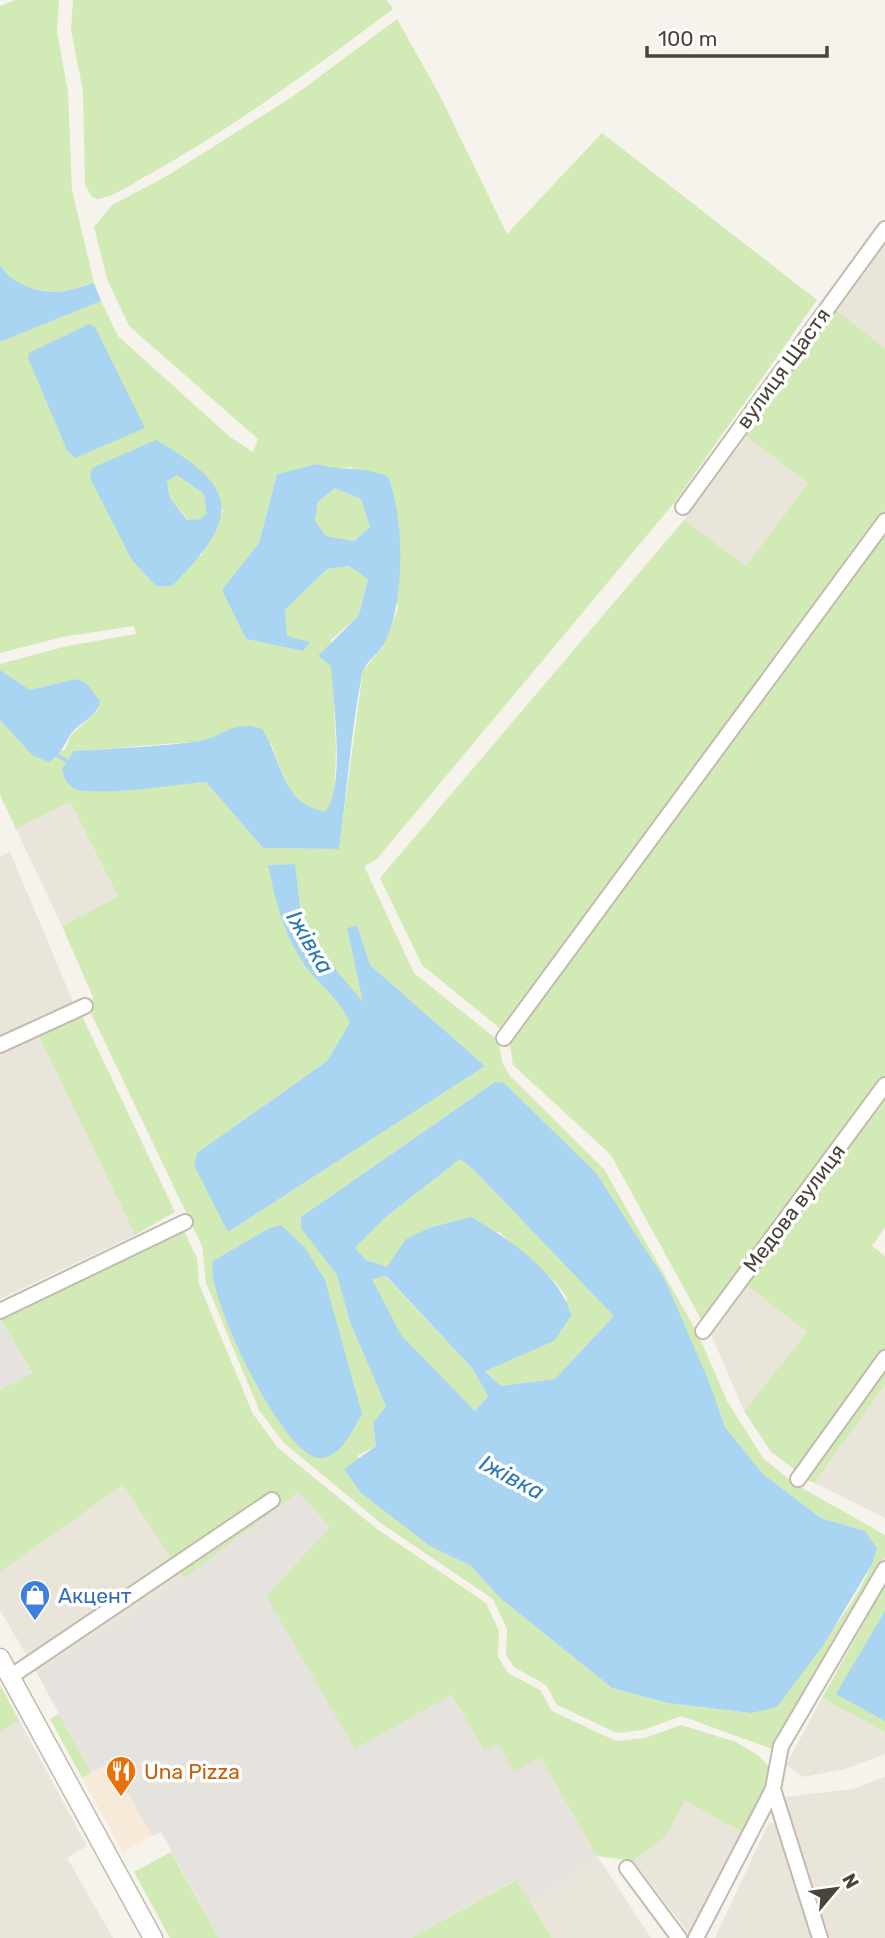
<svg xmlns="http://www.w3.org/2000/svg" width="885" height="1938" font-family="Rubik,sans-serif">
<rect width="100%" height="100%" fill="#f6f3ec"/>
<g fill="#eae5da">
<path d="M 885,244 L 885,348 L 836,310 Z"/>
<path d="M 746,436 L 808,483 L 746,566 L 684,520 Z"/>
<path d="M 70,802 L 118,898 L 62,926 L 16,829 Z"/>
<path d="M 10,852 L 74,1004 L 0,1037 L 0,857 Z"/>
<path d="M 39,1036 L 135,1235 L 0,1299 L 0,1055 Z"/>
<path d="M 746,1285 L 807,1332 L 744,1411 L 710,1332 Z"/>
<path d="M 885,1385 L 885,1518 L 814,1483 Z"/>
<path d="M 123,1485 L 184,1578 L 37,1673 L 0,1610 L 0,1572 Z"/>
<path d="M 0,1685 L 87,1846 L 67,1858 L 113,1938 L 0,1938 Z"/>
<path d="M 822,1698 L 885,1732 L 885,1754 L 845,1769 L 804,1777 L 786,1765 Z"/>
<path d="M 885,1777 L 885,1938 L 829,1938 L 784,1797 L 853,1789 Z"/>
<path d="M 685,1801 L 744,1833 L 690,1935 L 633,1861 L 666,1836 Z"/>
<path d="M 769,1822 L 778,1824 L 814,1938 L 715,1938 Z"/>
<path d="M 597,1856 L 651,1938 L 552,1938 L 528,1902 Z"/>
</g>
<path fill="#f7ead8" d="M 111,1762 L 152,1836 L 123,1852 L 82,1778 Z"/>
<g fill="#e6e2dd">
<path d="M 0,1318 L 32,1374 L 0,1390 Z"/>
<path d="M 299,1492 L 330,1528 L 355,1749 L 452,1695 L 484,1751 L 498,1743 L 540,1757 L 597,1856 L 528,1902 L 515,1880 L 411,1938 L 219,1938 L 161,1832 L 152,1836 L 111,1762 L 91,1773 L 37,1673 L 184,1578 Z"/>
</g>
<g fill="#d2eab5" fill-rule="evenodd">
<path d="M 15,0 L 59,0 L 57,32 L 68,92 L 72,190 L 94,283 C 82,286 68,292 56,292 C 35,292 8,282 0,264 L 0,6 Z"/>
<path d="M 73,0 L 387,0 L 393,9 C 314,68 236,126 150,174 C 134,182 115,197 97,199 L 92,197 L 85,185 L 83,91 L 71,30 Z"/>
<path d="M 397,19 L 440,96 L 507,234 L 602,133 L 817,300 L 674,503 L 377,859 L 364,866 L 414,973 L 499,1041 L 502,1062 L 510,1076 L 604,1169 L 698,1334 L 727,1401 L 763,1458 L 795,1484 L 885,1535 L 885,1557 L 772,1749 L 681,1716 L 643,1730 L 617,1733 L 557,1705 L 546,1685 L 514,1667 L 506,1655 L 507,1629 L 493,1599 L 382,1524 L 284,1443 L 259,1410 L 206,1283 L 202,1246 L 91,1013 L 93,997 L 62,926 L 118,897 L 70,802 L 16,829 L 0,795 L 0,720 L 32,755 L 65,750 L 71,735 L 99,709 L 76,679 L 30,690 L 0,670 L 0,664 L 67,646 L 136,634 L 134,626 L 62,637 L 0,653 L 0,342 L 101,301 L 118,336 L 230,437 L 253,452 L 258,439 L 129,326 L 107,279 L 94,227 L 112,205 L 167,176 L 292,97 ZM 185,457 L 223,511 L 201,556 L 93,468 ZM 317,464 L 335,469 L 352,467 L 398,608 L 383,647 L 363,670 L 339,849 L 263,848 L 206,782 L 94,792 L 74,751 L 204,741 L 271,743 C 284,776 288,804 325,812 L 334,803 L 336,749 L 331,640 L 359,615 L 368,579 L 349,566 L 327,569 L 285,610 L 286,636 L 303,651 L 246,639 L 223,590 L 259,543 L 277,474 ZM 295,864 L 301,912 L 320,951 L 364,1004 L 347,928 L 356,925 L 370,965 L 485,1066 L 228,1232 L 197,1153 L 327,1061 L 351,1023 L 268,865 ZM 495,1082 L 710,1384 L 725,1427 L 763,1474 L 821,1518 L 865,1531 L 877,1548 C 857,1616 800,1666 751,1713 L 668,1703 L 612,1688 L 500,1598 L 471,1566 L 430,1546 L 357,1456 L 376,1446 L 373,1423 L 386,1406 L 350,1322 L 337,1274 L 301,1217 Z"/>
<path d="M 836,310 L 885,348 L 885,511 L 502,1030 L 422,965 L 380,878 L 684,520 L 746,566 L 808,483 L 746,436 Z"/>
<path d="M 177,475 L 204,494 L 208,514 L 200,519 L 188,520 L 170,498 L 167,480 Z"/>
<path d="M 335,488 L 361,499 L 370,527 L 354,541 L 325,536 L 315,521 L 318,502 Z"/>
<path d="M 885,534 L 885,1076 L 703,1323 L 611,1155 L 513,1065 L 509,1038 Z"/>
<path d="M 82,1016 L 175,1212 L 135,1235 L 39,1036 Z"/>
<path d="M 885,1101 L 885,1228 L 872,1246 L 885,1256 L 885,1349 L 797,1471 L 771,1452 L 744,1411 L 807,1332 L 746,1285 Z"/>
<path d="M 460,1159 L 473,1169 L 615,1316 L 555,1379 L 501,1386 L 485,1370 L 554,1341 L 567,1298 L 557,1284 L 499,1232 L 405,1240 L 387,1268 L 366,1260 L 355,1248 L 386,1217 Z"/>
<path d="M 183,1229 L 197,1258 L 199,1284 L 253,1414 L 278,1448 L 377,1529 L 486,1603 L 499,1631 L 498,1657 L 508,1673 L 540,1690 L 552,1711 L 616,1741 L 645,1738 L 681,1725 L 736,1742 L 759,1756 L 772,1770 L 744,1833 L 685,1801 L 666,1836 L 633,1861 L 597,1856 L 540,1757 L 514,1772 L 498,1744 L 484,1751 L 452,1695 L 355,1749 L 266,1596 L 330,1528 L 299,1492 L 184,1578 L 123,1485 L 0,1572 L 0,1390 L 32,1373 L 0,1318 Z"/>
<path d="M 385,1276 L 473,1369 L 488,1396 L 475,1411 L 400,1335 L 371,1279 Z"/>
<path d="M 885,1366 L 885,1385 L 814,1483 L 804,1478 Z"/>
<path d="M 885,1585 L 885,1732 L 822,1698 Z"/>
<path d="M 2,1688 L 19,1721 L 0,1732 L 0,1690 Z"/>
<path d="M 59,1714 L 91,1773 L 82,1778 L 50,1719 Z"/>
<path d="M 171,1852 L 219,1938 L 170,1938 L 134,1872 Z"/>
<path d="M 516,1880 L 552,1938 L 411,1938 Z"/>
</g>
<g fill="#a9d4f2" fill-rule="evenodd">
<path d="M 0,264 C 8,282 35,292 56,292 C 68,292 82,286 94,283 L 101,301 L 0,342 Z"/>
<path d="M 89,324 L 95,327 L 145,428 L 75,458 L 67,450 L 28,358 L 29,353 Z"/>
<path d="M 156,440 C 242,489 239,518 172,586 L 156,586 L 132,560 L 90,478 L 92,468 ZM 177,475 L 204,494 L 207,514 L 200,519 L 187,520 L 170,498 L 167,481 Z"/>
<path d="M 317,464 C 342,472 364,465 388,477 C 405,519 405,604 384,644 C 378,655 365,661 362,674 C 351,731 347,791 339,849 L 263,848 L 206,782 C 180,784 91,798 73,788 C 66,783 64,777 62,769 L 74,751 C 115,748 159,747 200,741 C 225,737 231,719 262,729 C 284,763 280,802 325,812 C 346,789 333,699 331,666 L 318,656 L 359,615 L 368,579 L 349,566 L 327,569 L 285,610 L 287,636 L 310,642 L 303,651 L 246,639 L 222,590 L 259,543 L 277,474 ZM 335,488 L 361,499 L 370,527 L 354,541 L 326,536 L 315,521 L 318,502 Z"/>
<path d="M 0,670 L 30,690 L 76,679 L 86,683 L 100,701 C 98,717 79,722 70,735 C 63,747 61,753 49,762 L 32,755 L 0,720 Z"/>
<path d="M 295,864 L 301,913 L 320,951 L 363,1002 L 347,928 L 357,925 L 370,965 L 485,1066 L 228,1232 L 194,1165 L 197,1153 L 327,1061 L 350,1023 C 340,997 314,982 300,958 C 282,929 275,898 268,865 Z"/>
<path d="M 495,1082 L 504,1083 L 596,1173 L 665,1280 L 710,1384 L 725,1427 L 763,1474 L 821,1518 L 865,1531 L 877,1548 L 872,1564 L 824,1644 L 777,1707 L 751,1713 L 668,1703 L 612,1688 L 500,1598 L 471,1566 L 430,1546 L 360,1492 L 344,1469 L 376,1446 L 373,1423 L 386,1406 L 350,1322 L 337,1275 L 301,1228 L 301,1217 ZM 460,1159 L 473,1169 L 614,1316 L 555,1379 L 501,1386 L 485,1371 L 554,1341 L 571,1316 C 562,1275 507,1237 471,1217 L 429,1228 L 405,1240 L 387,1267 L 366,1260 L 355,1248 L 386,1217 ZM 386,1276 L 473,1369 L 488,1396 L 475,1411 L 401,1335 L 372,1279 Z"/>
<path d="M 281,1225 L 305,1248 L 325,1280 L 362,1414 C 352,1430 342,1458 319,1458 C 284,1458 204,1293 213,1261 L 268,1229 Z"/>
<path d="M 885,1611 L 885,1721 L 836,1694 Z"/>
</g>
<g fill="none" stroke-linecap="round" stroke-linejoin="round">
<path stroke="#a9d4f2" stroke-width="3.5" d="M 55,754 L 69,762"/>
<g stroke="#c2bbae" stroke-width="18">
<g id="minor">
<path d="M 683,507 L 885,229"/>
<path d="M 504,1038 L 885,521"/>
<path d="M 0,1045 L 85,1006"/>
<path d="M 0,1311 L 185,1222"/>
<path d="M 703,1331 L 885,1085"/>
<path d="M 798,1479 L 885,1358"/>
<path d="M 10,1677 L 272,1500"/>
<path d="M 773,1789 L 820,1938"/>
<path d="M 627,1868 L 679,1938"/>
<path d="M 696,1938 L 773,1789 L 781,1746 L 885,1569"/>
</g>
</g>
<g stroke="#c2bbae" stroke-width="21">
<path id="tertiary" d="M 0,1658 L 153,1938"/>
</g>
<use href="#minor" stroke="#fff" stroke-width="14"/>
<use href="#tertiary" stroke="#fff" stroke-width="18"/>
</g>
<defs>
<g id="shop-pin" transform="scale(1.575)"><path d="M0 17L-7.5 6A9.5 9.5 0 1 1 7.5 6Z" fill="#3f7fe0" stroke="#fff"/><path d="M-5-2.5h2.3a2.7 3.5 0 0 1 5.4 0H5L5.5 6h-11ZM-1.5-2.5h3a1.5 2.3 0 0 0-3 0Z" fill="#fff"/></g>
<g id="restaurant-pin" transform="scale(1.575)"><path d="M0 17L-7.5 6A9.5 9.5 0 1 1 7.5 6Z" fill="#e8710a" stroke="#fff"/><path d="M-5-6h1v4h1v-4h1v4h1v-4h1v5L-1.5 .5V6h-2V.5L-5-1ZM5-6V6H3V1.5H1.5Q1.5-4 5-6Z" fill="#fff"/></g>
</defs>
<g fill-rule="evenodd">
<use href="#shop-pin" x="35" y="1595"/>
<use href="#restaurant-pin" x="121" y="1771"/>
</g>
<g text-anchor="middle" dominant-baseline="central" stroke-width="7" stroke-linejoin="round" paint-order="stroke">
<g font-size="21" fill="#4b4439" stroke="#fff">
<text transform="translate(783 368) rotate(-54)">вулиця Щастя</text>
<text transform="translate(794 1208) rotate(-53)">Медова вулиця</text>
</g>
<g font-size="21" fill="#366cbe" stroke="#fff" text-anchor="start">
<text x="58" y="1595">Акцент</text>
</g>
<g font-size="21" fill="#c56008" stroke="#fff" text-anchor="start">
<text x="144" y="1771">Una Pizza</text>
</g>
<g font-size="23" font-style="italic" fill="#2e7ab2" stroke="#fff">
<text transform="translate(310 942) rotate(59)">Іжівка</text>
<text transform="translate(512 1477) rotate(28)">Іжівка</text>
</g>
</g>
<g transform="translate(836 1889) rotate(61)" stroke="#ffffff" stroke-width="5" paint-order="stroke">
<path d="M0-5L12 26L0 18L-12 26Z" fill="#4b4439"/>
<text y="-10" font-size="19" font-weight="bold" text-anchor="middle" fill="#4b4439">N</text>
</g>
<path d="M647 46v10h180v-10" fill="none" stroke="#4b4439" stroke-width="3.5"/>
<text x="658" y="46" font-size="21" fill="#4b4439" stroke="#ffffff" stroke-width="5" paint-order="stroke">100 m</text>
</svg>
